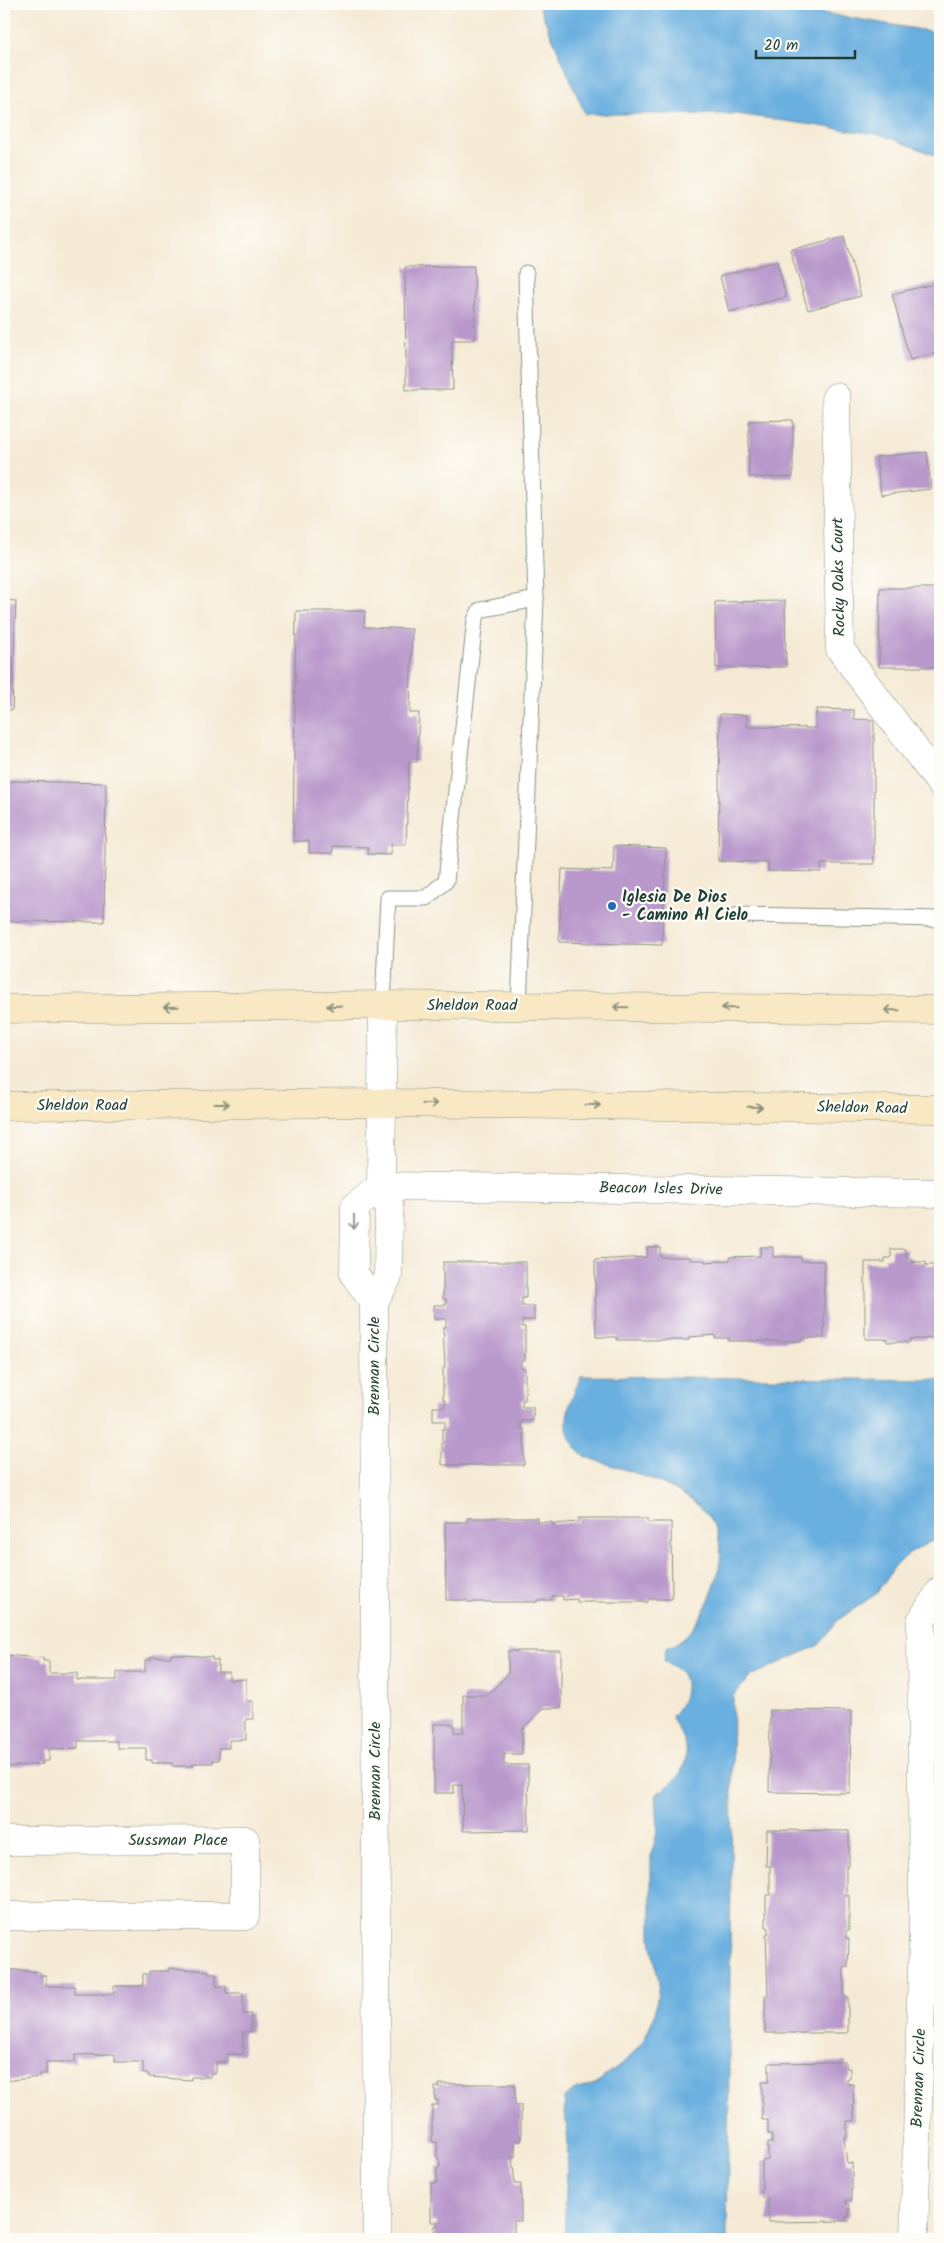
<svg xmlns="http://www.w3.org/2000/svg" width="944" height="2243" font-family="Kalam,sans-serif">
<rect width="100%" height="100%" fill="#fdfcf7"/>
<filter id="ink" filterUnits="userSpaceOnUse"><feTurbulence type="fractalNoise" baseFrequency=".02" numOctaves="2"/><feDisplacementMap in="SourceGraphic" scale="10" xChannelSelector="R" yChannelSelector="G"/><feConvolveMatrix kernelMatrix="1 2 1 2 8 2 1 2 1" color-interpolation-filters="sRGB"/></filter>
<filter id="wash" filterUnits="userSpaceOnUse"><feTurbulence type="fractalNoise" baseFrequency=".0096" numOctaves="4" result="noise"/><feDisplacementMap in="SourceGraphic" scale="20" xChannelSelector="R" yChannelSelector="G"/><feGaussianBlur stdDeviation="1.12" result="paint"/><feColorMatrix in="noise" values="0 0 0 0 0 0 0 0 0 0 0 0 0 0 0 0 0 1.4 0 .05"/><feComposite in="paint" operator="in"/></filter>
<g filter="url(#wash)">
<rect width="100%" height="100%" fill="#f5ead5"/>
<g fill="#69afdf" stroke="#44768a">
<path d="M 538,4 L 770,4 L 940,33 L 940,157 L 882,135 L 737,114 L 585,114 Z"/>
<path d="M 581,1376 L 940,1380 L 939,1536 L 906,1556 L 893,1569 L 876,1594 L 838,1620 L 819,1645 L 751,1676 L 733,1696 L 727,2239 L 564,2239 L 564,2237 L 568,2144 L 564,2098 L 575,2090 L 595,2084 L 630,2057 L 645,2038 L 655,2014 L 659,1983 L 651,1940 L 651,1856 L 658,1829 L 656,1794 C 677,1783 692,1765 684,1740 C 681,1731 674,1725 672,1716 C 683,1705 692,1682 678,1669 C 674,1666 668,1664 664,1661 L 666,1648 C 691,1638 701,1618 711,1595 C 752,1497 651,1480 584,1456 C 555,1430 569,1406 581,1376 Z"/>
</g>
<g id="blocks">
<g fill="#b999cc">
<path d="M 844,236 L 861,296 L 808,310 L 790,250 Z"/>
<path d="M 777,261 L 786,297 L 729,312 L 720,276 Z"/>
<path d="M 474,266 L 475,340 L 452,340 L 453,390 L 406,390 L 405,267 Z"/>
<path d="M 938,283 L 940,292 L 940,352 L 910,360 L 892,294 Z"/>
<path d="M 793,420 L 793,477 L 749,477 L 749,421 Z"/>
<path d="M 927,452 L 931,489 L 881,495 L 876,457 Z"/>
<path d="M 880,588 L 940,588 L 940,667 L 879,667 Z"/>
<path d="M 4,600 L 16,601 L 12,710 L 4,709 Z"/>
<path d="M 785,601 L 786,667 L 716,668 L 715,602 Z"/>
<path d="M 296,611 L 365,611 L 364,627 L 412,629 L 410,713 L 419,713 L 417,762 L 409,762 L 406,845 L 391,845 L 391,855 L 368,854 L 368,847 L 333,846 L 333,853 L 309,853 L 309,841 L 293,841 Z"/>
<path d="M 816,709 L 854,710 L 854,719 L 874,720 L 874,864 L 821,864 L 821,872 L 768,871 L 768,862 L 718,861 L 720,714 L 747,715 L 747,727 L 816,728 Z"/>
<path d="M 8,781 L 106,783 L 104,922 L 7,921 Z"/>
<path d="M 614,846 L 666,848 L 662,945 L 559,942 L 562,869 L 613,871 Z"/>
<path d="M 647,1247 L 660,1247 L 660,1257 L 690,1257 L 690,1260 L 705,1260 L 705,1262 L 730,1260 L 730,1257 L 760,1256 L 760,1247 L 773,1247 L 773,1257 L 801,1257 L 801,1261 L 824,1261 L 824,1338 L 801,1338 L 801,1341 L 729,1341 L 729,1338 L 715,1338 L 715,1335 L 689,1337 L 689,1340 L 617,1340 L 617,1337 L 596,1337 L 595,1260 L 647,1257 Z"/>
<path d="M 891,1249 L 906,1249 L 906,1258 L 912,1258 L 912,1262 L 926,1262 L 926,1265 L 936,1265 L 936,1262 L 940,1262 L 940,1339 L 926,1337 L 926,1339 L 910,1339 L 910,1342 L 887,1342 L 887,1339 L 865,1339 L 865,1262 L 885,1262 L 885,1258 L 891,1258 Z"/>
<path d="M 443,1262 L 526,1262 L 526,1298 L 522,1298 L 522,1306 L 534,1306 L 534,1320 L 522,1320 L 522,1327 L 525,1327 L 525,1360 L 521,1360 L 521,1368 L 525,1368 L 525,1400 L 522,1400 L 522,1407 L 533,1407 L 533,1421 L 521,1421 L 521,1429 L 524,1429 L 524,1465 L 442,1465 L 442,1429 L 445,1429 L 445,1421 L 433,1421 L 433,1407 L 445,1407 L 445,1400 L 443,1400 L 443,1368 L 445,1368 L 443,1327 L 446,1327 L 446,1319 L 434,1319 L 434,1305 L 446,1305 L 446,1299 L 443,1299 Z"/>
<path d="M 467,1518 L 537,1518 L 537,1522 L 552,1522 L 552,1524 L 579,1522 L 579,1518 L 648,1518 L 648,1522 L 671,1522 L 672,1599 L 648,1599 L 648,1602 L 577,1602 L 577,1599 L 563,1600 L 563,1596 L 552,1596 L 552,1600 L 537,1600 L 537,1602 L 467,1602 L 467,1600 L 446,1600 L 445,1522 L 467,1522 Z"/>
<path d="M 508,1651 L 561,1651 L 561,1708 L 543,1708 L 522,1730 L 522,1754 L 504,1754 L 504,1765 L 528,1765 L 529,1830 L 463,1831 L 462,1785 L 454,1785 L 454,1793 L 434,1793 L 434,1724 L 454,1724 L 454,1733 L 463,1733 L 463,1695 L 488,1695 L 508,1674 Z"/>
<path d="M 171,1654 L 212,1657 L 212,1660 L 218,1660 L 218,1672 L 229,1672 L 229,1680 L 246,1679 L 246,1701 L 253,1701 L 253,1719 L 246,1719 L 246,1740 L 229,1740 L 229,1748 L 219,1748 L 219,1760 L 213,1760 L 213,1763 L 193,1763 L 193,1766 L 172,1766 L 172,1763 L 152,1763 L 152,1760 L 146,1760 L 146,1748 L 117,1748 L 117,1741 L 78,1741 L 78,1748 L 49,1749 L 49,1761 L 43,1761 L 43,1764 L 4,1767 L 4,1655 L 43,1658 L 43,1661 L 49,1661 L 49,1673 L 77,1673 L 77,1680 L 117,1680 L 117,1672 L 145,1672 L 145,1660 L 151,1660 L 151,1657 L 171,1657 Z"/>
<path d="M 770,1710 L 851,1711 L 850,1793 L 769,1792 Z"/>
<path d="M 767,1830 L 849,1831 L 849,1866 L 846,1866 L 846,1895 L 849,1895 L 849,1930 L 846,1930 L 846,1938 L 849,1938 L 848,1967 L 844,1967 L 844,1997 L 848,1997 L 848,2033 L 765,2033 L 765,1996 L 768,1996 L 766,1934 L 768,1934 L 768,1927 L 766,1927 L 766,1895 L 770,1895 L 770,1866 L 766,1866 Z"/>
<path d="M 169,1968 L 209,1971 L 209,1974 L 216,1974 L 216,1986 L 226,1986 L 226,1993 L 243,1993 L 243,2014 L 251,2014 L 251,2032 L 243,2032 L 243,2054 L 227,2054 L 227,2062 L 216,2062 L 216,2073 L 210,2073 L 210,2077 L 191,2077 L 191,2080 L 149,2077 L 149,2074 L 143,2074 L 143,2062 L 115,2062 L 115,2054 L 75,2055 L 75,2062 L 46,2062 L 46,2074 L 40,2074 L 40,2077 L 4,2081 L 4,1969 L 40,1972 L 40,1975 L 46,1975 L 46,1986 L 75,1986 L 75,1994 L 114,1994 L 114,1986 L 143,1986 L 143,1974 L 149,1974 L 149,1971 L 169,1971 Z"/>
<path d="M 846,2062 L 846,2068 L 850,2068 L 850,2079 L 847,2079 L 847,2084 L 853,2084 L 854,2121 L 847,2121 L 847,2137 L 844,2137 L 847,2163 L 852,2163 L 852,2200 L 846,2200 L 846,2204 L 849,2204 L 849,2217 L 846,2217 L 846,2221 L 768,2222 L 768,2198 L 762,2198 L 762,2161 L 768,2160 L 768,2143 L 772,2143 L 772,2134 L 768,2134 L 768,2120 L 762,2120 L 762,2082 L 769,2082 L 769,2063 Z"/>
<path d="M 439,2084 L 515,2084 L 515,2105 L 521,2105 L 521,2141 L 515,2141 L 515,2157 L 512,2157 L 515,2184 L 521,2184 L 521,2221 L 514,2221 L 514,2239 L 434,2239 L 434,2226 L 437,2226 L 437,2222 L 431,2222 L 431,2183 L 437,2183 L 437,2167 L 440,2167 L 439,2158 L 437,2158 L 437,2142 L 432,2142 L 432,2105 L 438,2105 L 438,2100 L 435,2100 L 435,2087 L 439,2087 Z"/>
</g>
</g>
</g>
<g filter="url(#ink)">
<use href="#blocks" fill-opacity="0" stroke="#8a9484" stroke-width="1"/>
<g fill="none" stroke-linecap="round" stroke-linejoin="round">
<g stroke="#8a9484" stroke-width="17">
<g id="lane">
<path d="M 526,273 L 536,599"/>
<path d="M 738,915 L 940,919"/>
<path d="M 383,1005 L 388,898 L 426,898 L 446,881 L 475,620 L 480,610 L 536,599 L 519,1006"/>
</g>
</g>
<g stroke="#8a9484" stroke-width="29">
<g id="street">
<path d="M 836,397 L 840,649 L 940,783"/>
<path d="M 381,1186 L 940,1193"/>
<path d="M 374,1302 L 354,1274 L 355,1207 L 381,1186"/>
<path d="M 4,1841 L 245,1840 L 245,1916 L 4,1916"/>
<path d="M 377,2239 L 374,1302 L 388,1277 L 389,1205 L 381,1186 L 383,1005"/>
<path d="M 914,2239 L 923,1935 L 921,1621 L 940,1591"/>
</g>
</g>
<g stroke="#8a9484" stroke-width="29">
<g id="secondary">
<path d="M 4,1009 L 383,1005 L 940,1010"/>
<path d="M 4,1106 L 382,1103 L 940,1109"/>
</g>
</g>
<use href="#lane" stroke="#fff" stroke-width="15"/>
<use href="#street" stroke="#fff" stroke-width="28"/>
<use href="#secondary" stroke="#f8e8c3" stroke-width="28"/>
</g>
<defs><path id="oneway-shaft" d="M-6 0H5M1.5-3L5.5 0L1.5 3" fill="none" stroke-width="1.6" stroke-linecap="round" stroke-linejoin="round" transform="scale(1.25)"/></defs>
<g stroke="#8c927c">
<use href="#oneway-shaft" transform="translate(334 1006) rotate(179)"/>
<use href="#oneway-shaft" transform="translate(171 1007) rotate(179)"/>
<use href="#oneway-shaft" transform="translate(621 1007) rotate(-179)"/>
<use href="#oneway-shaft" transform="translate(729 1008) rotate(-179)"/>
<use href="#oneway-shaft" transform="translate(892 1010) rotate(-179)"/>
<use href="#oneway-shaft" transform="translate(222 1104)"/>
<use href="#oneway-shaft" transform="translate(430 1104)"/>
<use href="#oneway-shaft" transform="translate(593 1105) rotate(1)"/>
<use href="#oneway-shaft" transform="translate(755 1107) rotate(1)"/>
</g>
<use stroke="#8f9e9a" href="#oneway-shaft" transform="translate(354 1222) rotate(90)"/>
</g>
<circle fill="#1f6fb2" stroke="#fdfcf7" stroke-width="2" cx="612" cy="906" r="5"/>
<g text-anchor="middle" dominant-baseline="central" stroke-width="4.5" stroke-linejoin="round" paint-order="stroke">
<g font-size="16" fill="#1f3d34" stroke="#fdfcf7">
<text transform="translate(839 577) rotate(-91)">Rocky Oaks Court</text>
<text x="472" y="1005">Sheldon Road</text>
<text x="82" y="1105">Sheldon Road</text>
<text transform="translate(862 1108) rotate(1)">Sheldon Road</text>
<text transform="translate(661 1189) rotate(1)">Beacon Isles Drive</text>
<text transform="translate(374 1366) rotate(-90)">Brennan Circle</text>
<text transform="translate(375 1771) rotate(-90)">Brennan Circle</text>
<text x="178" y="1840">Sussman Place</text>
<text transform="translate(919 2078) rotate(-88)">Brennan Circle</text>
</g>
<g font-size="16" font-weight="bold" fill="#1f3d34" stroke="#fdfcf7" text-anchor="start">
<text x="622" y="897">Iglesia De Dios<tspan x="622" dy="18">- Camino Al Cielo</tspan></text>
</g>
</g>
<rect width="944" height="2243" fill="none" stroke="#fdfcf7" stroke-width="20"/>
<path d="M756 50v8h99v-8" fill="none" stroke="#1f3d34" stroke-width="2.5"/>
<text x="764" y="50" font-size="15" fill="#1f3d34" stroke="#fdfcf7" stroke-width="4" paint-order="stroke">20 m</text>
</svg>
